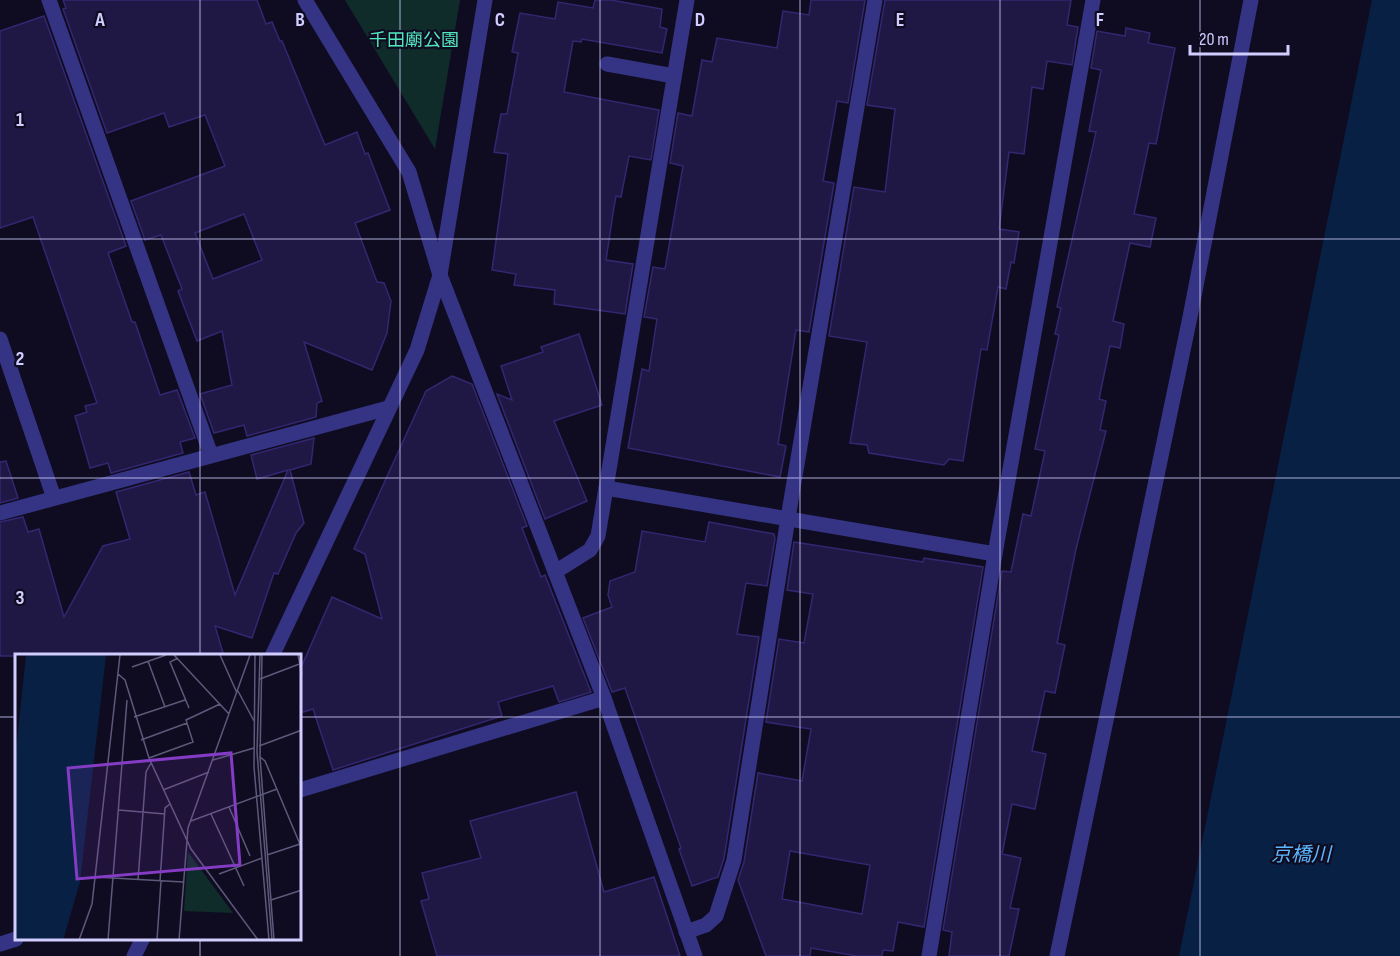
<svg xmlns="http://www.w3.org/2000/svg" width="1400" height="956" font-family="'Sofia Sans Condensed','Noto Sans JP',sans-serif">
<rect width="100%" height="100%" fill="#0f0c22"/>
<path fill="#0f2c2a" d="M 345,0 L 460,0 L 435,149 Z"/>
<path fill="#082044" d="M 1372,0 L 1400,0 L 1400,956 L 1179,956 Z"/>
<g fill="#1f1744" stroke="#342771" stroke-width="1.5" fill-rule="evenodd">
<path d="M 63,0 L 257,0 L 266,24 L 272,22 L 280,41 L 282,41 L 325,145 L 357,132 L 365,154 L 368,153 L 390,210 L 355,223 L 377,282 L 384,283 L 391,301 L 387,333 L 372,370 L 304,342 L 322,401 L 317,403 L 316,417 L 247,436 L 244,425 L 214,433 L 200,394 L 232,385 L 222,331 L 197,341 L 178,291 L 182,289 L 161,235 L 145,240 L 131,201 L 225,166 L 205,115 L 169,127 L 164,113 L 107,133 L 63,9 L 66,8 ZM 244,214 L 262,260 L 213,279 L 195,233 Z"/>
<path d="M 595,0 L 611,0 L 662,9 L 660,27 L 667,29 L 662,53 L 582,39 L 581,42 L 573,41 L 564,92 L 659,110 L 651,160 L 629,156 L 621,197 L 616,196 L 614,207 L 606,260 L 633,264 L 625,314 L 554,304 L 555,290 L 514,285 L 516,274 L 492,270 L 508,154 L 494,152 L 501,114 L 507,114 L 518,53 L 512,52 L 520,13 L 555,19 L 558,2 L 593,8 Z"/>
<path d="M 811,0 L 865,0 L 848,103 L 837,101 L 823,181 L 834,183 L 809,332 L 796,330 L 778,444 L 786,446 L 780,477 L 628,448 L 642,369 L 649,371 L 657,319 L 644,317 L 653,267 L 665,269 L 683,166 L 670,163 L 678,113 L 692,116 L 702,60 L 712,62 L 717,38 L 777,48 L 783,11 L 809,15 Z"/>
<path d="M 885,0 L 1071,0 L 1067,25 L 1078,27 L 1072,65 L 1047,61 L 1043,89 L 1032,87 L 1024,154 L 1009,152 L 999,229 L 1019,232 L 1014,263 L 1011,262 L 1006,289 L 998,287 L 987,350 L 981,349 L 963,461 L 949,459 L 944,465 L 869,453 L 867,445 L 850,443 L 867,342 L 829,336 L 854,187 L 885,192 L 895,109 L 867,105 Z"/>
<path d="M 44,16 L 126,246 L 108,253 L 132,322 L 135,322 L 160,395 L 177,390 L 195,438 L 180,442 L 183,453 L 111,473 L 108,463 L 90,468 L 75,416 L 87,412 L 85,406 L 97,403 L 33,217 L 0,228 L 0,31 Z"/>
<path d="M 1126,28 L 1150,33 L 1148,43 L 1175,48 L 1156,144 L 1149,143 L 1134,214 L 1156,218 L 1150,247 L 1130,243 L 1113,321 L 1124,324 L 1120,348 L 1110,346 L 1099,399 L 1106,401 L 1100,430 L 1106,431 L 1076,549 L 1057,643 L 1065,645 L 1055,693 L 1045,691 L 1032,751 L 1046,754 L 1035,809 L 1012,804 L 1002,854 L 1021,858 L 1010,908 L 1019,909 L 1009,956 L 949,956 L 952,932 L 943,930 L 1002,571 L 1011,572 L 1023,514 L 1031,516 L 1045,451 L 1035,449 L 1059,335 L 1055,334 L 1061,308 L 1057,307 L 1096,132 L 1089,131 L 1101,70 L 1091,68 L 1097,31 L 1125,36 Z"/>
<path d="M 579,334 L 602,405 L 554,421 L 587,501 L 545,519 L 497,394 L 512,400 L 501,366 L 543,352 L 541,347 Z"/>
<path d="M 452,376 L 472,384 L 527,526 L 522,528 L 541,577 L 545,575 L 591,692 L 559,702 L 553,686 L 498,702 L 502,716 L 333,770 L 313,709 L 300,713 L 300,670 L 332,597 L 382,619 L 365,554 L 354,549 L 426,391 Z"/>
<path d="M 314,438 L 311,464 L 290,470 L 304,523 L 296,533 L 278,574 L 274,573 L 252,638 L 215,626 L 224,656 L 0,656 L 0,522 L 23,517 L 28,532 L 39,529 L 64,617 L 103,546 L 130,539 L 116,492 L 189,472 L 196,495 L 205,492 L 235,595 L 288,470 L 257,479 L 251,455 Z"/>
<path d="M 6,461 L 18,498 L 0,503 L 0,462 Z"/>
<path d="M 709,522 L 774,534 L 775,539 L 767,586 L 746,583 L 737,634 L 759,637 L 724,858 L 718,877 L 692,886 L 679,849 L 681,848 L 625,688 L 612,692 L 583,618 L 612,607 L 608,595 L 610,581 L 635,572 L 642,531 L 705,542 Z"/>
<path d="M 794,542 L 923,562 L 924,558 L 983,567 L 924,927 L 898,922 L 893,951 L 883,950 L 882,956 L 857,956 L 811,948 L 810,956 L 766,956 L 738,880 L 744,862 L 758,773 L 802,781 L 811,729 L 766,722 L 779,639 L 804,643 L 813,594 L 787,590 ZM 790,851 L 870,865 L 862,914 L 782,899 Z"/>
<path d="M 576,792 L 604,892 L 654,877 L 680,956 L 437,956 L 421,901 L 429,899 L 422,873 L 481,858 L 470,821 Z"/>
</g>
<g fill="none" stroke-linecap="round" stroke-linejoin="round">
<g stroke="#353484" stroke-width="15">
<path d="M 49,0 L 211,455"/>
<path d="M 305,0 L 409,172 L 440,275 L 604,698 L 695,956"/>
<path d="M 607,64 L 674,76"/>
<path d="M 0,339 L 54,498"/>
<path d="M 606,488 L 995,554"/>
<path d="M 0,513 L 388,408"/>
<path d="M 555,572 L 590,550 L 598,536 L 687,0"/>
<path d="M 272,656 L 417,350 L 440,275 L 485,0"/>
<path d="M 300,790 L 604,698"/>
<path d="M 686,932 L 706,925 L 716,916 L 734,860 L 788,518 L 875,0"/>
<path d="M 0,944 L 16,939"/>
<path d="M 134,956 L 142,940"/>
<path d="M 929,956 L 995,554 L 1093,0"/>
<path d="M 1057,956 L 1190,317 L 1251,0"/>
</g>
</g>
<path fill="none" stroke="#d1cdff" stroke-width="1.5" stroke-opacity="0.55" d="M 200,0 L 200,656M 400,0 L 400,956M 600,0 L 600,956M 800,0 L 800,956M 1000,0 L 1000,956M 1200,0 L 1200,956M 0,239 L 1400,239M 0,478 L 1400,478M 0,717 L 16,717M 300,717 L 1400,717M 200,940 L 200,956"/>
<g text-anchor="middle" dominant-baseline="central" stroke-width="4.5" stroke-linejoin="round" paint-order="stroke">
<g font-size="18" fill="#52e6bd" stroke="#0f0c22">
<text x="414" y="40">千田廟公園</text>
</g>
<g font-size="20" font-style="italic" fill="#5bb8ff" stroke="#0f0c22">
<text x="1301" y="855">京橋川</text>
</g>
</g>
<g transform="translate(15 654)">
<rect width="286" height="286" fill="#0f0c22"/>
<path d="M 173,198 L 218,259 L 169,257 Z" fill="#0f2c2a"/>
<path d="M 11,1 L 91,1 L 65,228 L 48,286 L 0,286 L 0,106 Z" fill="#082044"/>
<path fill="none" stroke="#5d597a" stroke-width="1.5" d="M 159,1 L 214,60M 205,1 L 222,39M 240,1 L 239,113 L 254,286M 245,1 L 242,98 L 257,286M 247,1 L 245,103 L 259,286M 283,1 L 287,21M 163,4 L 155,8 L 174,54M 133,7 L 150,53M 117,13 L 151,1M 103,20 L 110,26 L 134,104 L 176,195 L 243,286M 245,25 L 287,9M 223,37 L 239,67M 119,63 L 170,46M 126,86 L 172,69M 244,92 L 287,76M 245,103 L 250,107 L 287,195M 134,104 L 178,88 L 171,66 L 205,50M 198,106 L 239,94M 148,136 L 194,118M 214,153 L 235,202M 104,156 L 150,160M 196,160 L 229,232M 176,167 L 262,135M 252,201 L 285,190M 204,220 L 247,204M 80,223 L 168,228M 123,226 L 131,118 L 136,109M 145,227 L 150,154 L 155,150M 256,246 L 287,236M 64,286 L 77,250 L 105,1M 93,286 L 112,46M 142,286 L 146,227M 164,286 L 173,174 L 235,1"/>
<path fill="#843cc5" fill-opacity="0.15" stroke="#843cc5" stroke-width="3" d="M 216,99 L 225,211 L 62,225 L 53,114 Z"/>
<rect width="286" height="286" fill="none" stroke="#d1cdff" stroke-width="3"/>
</g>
<g font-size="20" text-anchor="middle" font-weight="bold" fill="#d1cdff" stroke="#0f0c22" stroke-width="4.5" stroke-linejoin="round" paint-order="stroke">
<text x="100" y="26">A</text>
<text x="300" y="26">B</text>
<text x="500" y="26">C</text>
<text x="700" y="26">D</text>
<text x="900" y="26">E</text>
<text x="1100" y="26">F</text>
<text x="20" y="126">1</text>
<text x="20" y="365">2</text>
<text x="20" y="604">3</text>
</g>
<path d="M1190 45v9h98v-9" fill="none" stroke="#d1cdff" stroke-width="3"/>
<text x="1199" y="45" font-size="18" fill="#d1cdff" stroke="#0f0c22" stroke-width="4.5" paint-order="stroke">20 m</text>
</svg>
